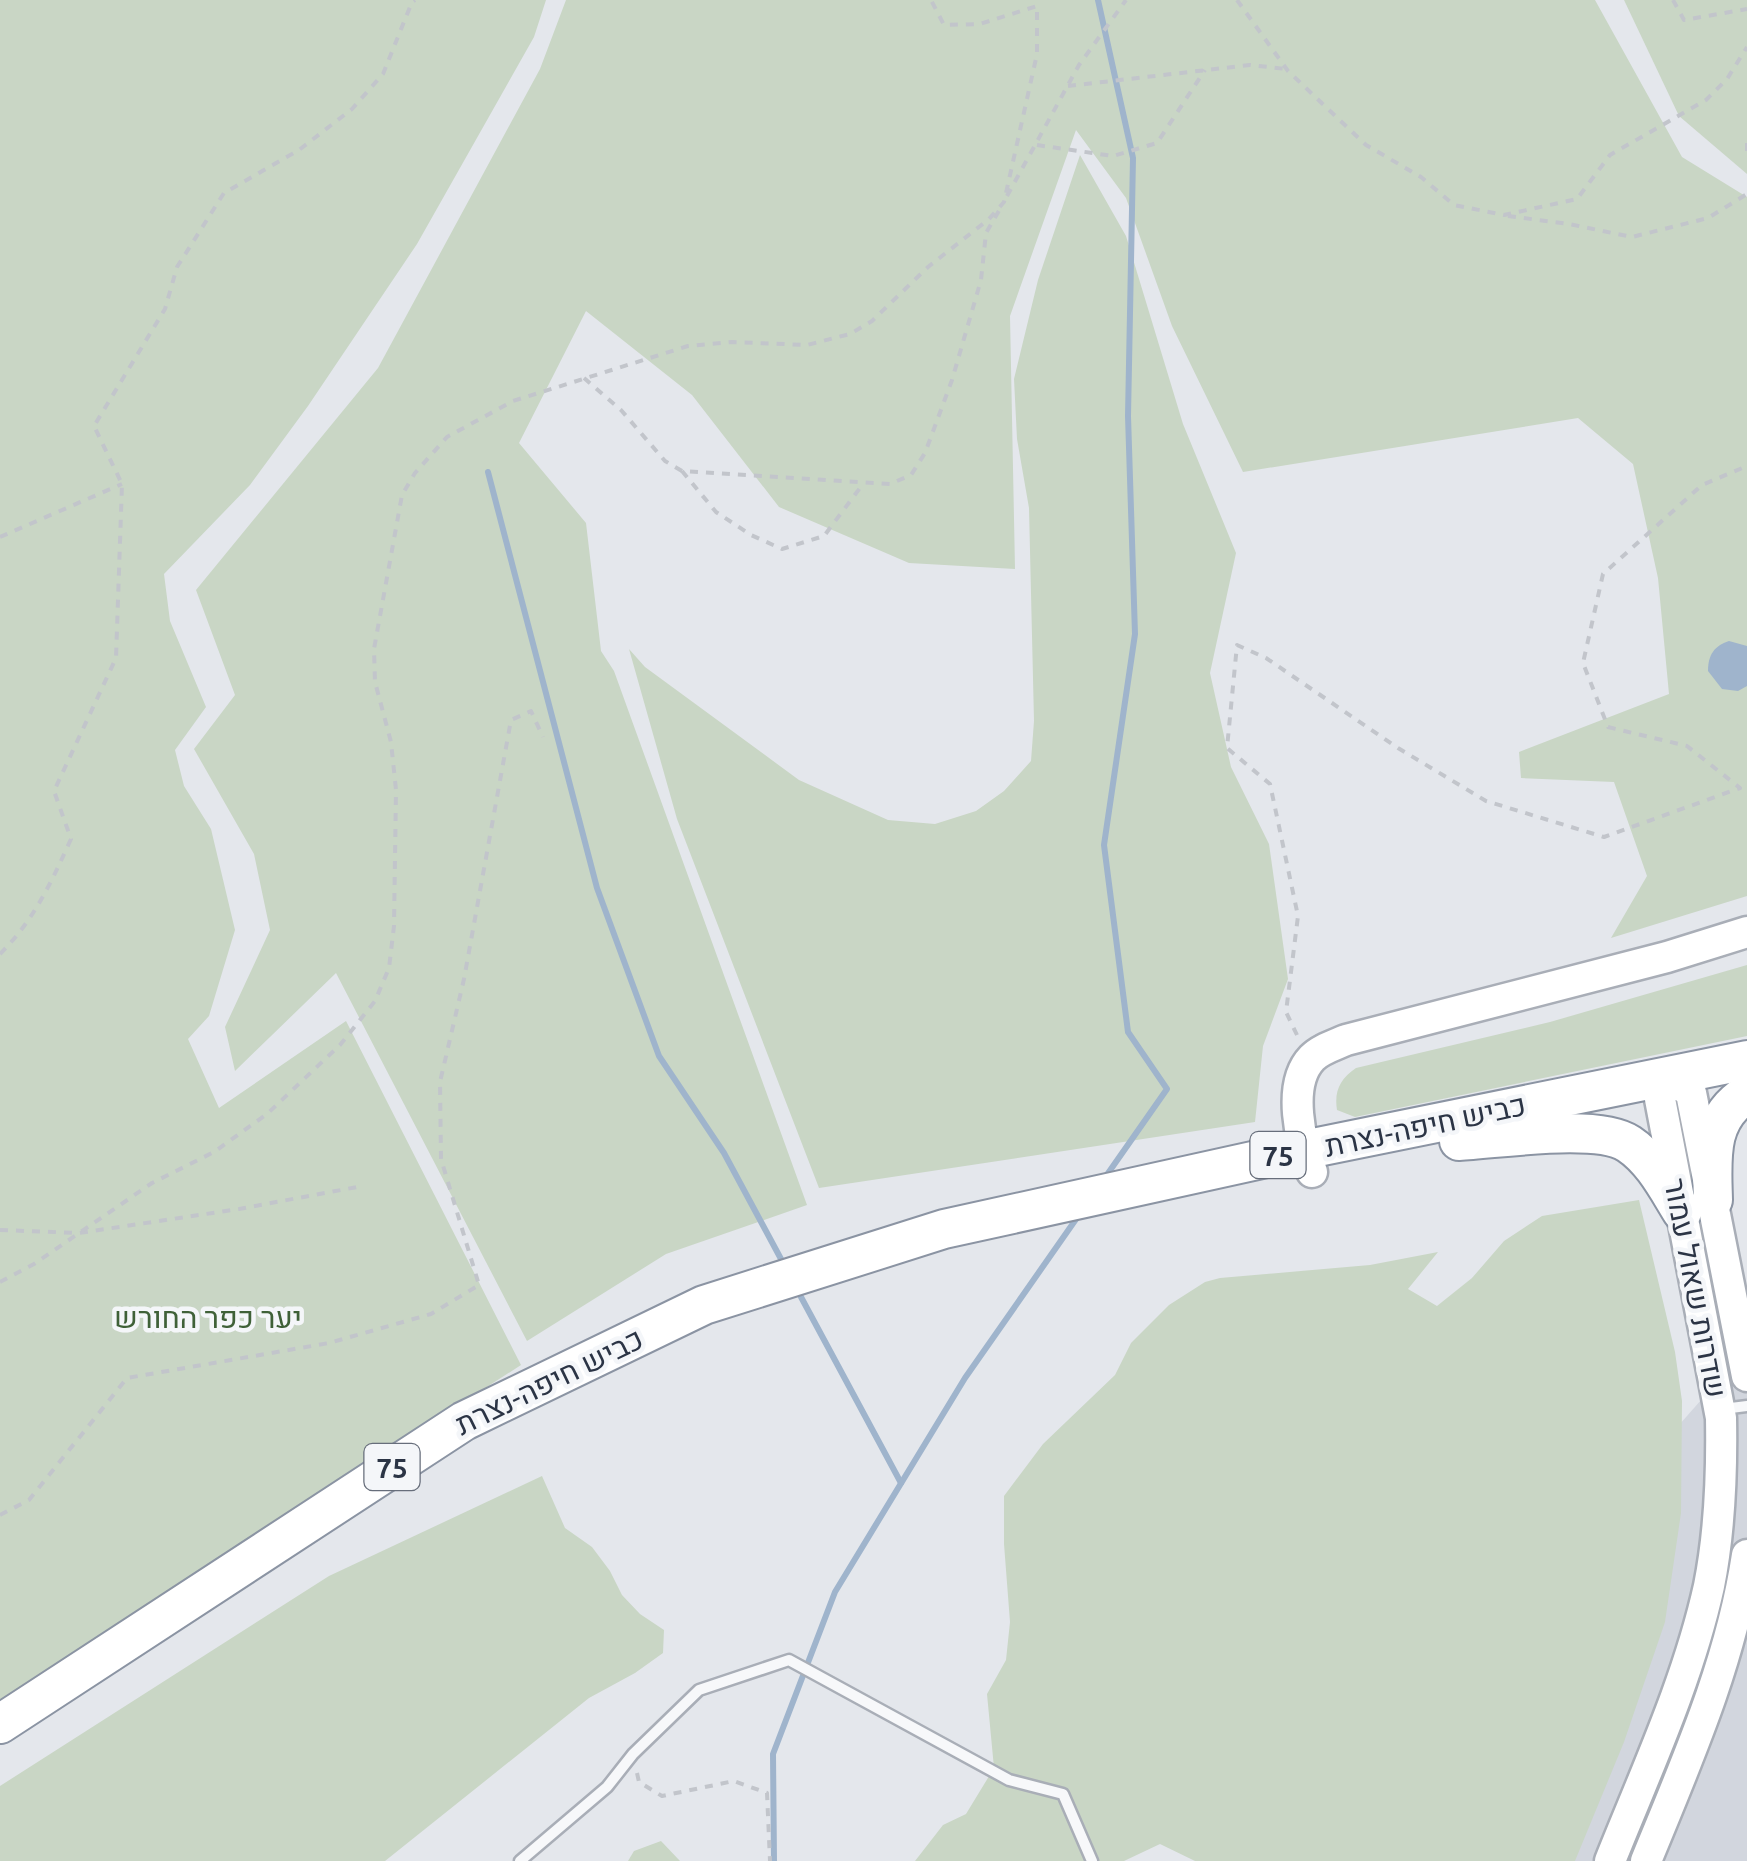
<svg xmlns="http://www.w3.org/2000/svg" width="1747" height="1861" font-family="Ubuntu,Heebo,sans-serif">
<rect width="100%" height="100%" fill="#e4e7ec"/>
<path fill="#d2d6de" d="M 1747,1370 L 1747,1861 L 1529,1861 L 1635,1475 L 1724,1374 Z"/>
<g fill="#c9d6c5">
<path d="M 0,0 L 546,0 L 534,37 L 417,244 L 308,406 L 250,485 L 164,574 L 170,621 L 206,707 L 175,750 L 184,786 L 211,829 L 235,930 L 209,1016 L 188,1039 L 219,1108 L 346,1021 L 521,1365 L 0,1701 Z"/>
<path d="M 566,0 L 1595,0 L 1682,157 L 1747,197 L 1747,896 L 1611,938 L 1647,876 L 1614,782 L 1521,778 L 1519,752 L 1669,694 L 1658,578 L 1633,464 L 1578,418 L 1243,472 L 1172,326 L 1126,198 L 1076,130 L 1010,316 L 1015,569 L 909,563 L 779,507 L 692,395 L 586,311 L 519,443 L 586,523 L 601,651 L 614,671 L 807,1205 L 666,1254 L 527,1341 L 336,973 L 235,1071 L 225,1027 L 270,930 L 254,854 L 194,749 L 235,695 L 196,590 L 378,368 L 540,69 Z"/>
<path d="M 1624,0 L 1747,0 L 1747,174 L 1679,116 Z"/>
<path d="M 1080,155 L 1126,236 L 1183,424 L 1236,553 L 1210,673 L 1231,767 L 1269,844 L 1288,979 L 1263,1046 L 1255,1122 L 819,1188 L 677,819 L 629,649 L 645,667 L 799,780 L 888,820 L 935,824 L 976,811 L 1004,791 L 1031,761 L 1034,721 L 1029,508 L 1017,439 L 1014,379 L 1038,280 Z"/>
<path d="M 1747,965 L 1747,1036 L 1355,1117 L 1337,1110 C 1334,1091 1340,1079 1356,1068 L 1550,1022 Z"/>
<path d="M 1639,1200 L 1675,1352 L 1682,1401 L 1681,1513 L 1665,1622 L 1624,1742 L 1575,1861 L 1195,1861 L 1160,1844 L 1124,1861 L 915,1861 L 943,1825 L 966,1814 L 994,1768 L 987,1694 L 1006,1660 L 1010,1622 L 1004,1544 L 1004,1496 L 1043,1444 L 1115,1375 L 1131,1343 L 1169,1305 L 1205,1282 L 1220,1278 L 1370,1265 L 1438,1252 L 1408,1289 L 1437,1306 L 1472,1278 L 1504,1241 L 1542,1216 Z"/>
<path d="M 542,1476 L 565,1528 L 592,1547 L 610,1571 L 622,1595 L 640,1614 L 664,1630 L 663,1653 L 635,1673 L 589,1698 L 385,1861 L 0,1861 L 0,1786 L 329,1576 Z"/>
<path d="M 661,1841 L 680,1861 L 628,1861 L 634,1851 Z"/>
</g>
<path fill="#9fb4cc" d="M 1729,641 L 1747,646 L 1747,686 L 1738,691 L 1722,689 L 1708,671 C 1708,655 1714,646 1729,641 Z"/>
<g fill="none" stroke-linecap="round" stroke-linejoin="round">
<g stroke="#9fb4cc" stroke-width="6">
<path d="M 1098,0 L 1133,158 L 1128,416 L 1135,634 L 1104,845 L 1128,1032 L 1167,1089 L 1104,1179"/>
<path d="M 488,472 L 597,888 L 659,1056 L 724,1153 L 781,1259"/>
<path d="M 801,1297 L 901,1483"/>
<path d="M 774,1861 L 773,1754 L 835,1592 L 965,1378 L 1081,1212"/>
</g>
<g stroke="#a9aeb7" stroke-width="15">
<g id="lane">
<path d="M 1723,1409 L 1747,1406"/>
<path d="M 520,1861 L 607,1787 L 633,1754 L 699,1690 L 789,1660 L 1009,1780 L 1063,1794 L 1092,1861"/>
</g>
</g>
<g stroke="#a9aeb7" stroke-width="35">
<g id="secondary">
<path d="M 1312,1172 C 1301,1143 1286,1085 1312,1058 C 1321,1049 1335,1045 1346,1040 L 1667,957 L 1747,932"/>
<path d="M 1610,1861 C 1646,1771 1688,1681 1709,1586 C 1720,1531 1722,1474 1721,1418 L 1660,1099 L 1669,1075 L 1691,1093 L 1747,1376"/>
<path d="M 1646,1861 C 1687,1761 1731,1662 1747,1555"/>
</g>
</g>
<g stroke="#8b94a3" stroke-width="42">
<g id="highway">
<path d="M 1459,1141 C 1500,1139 1598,1123 1629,1144 C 1653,1160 1667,1188 1682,1212"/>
<path d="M 1713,1200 C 1712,1160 1707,1118 1747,1094"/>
<path d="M 0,1724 L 464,1421 L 704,1305 L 944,1229 L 1303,1150 L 1747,1060"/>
</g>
</g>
<g stroke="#c2c5cb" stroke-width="4" stroke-dasharray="8 8" stroke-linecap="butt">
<path d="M 1237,0 L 1288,71 L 1366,145 L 1421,177 L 1454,205 L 1504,215 L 1577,199 L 1610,155 L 1706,100 L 1727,79 L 1747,47"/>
<path d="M 1673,0 L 1684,20 L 1747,9"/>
<path d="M 1068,86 L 1250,65 L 1286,69"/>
<path d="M 1747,143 L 1747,152"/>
<path d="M 1037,145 L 1113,156 L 1157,143 L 1205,70"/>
<path d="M 1007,196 L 1079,65 L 1126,0"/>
<path d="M 1508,216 L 1569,224 L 1632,237 L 1708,218 L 1747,194"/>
<path d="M 584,378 L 621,410 L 665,461 L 682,471 L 890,484 L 911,475 L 925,453 L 952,380 L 981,280 L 986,233 L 1000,209"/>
<path d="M 682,471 L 716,512 L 751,535 L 782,549 L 824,536 L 863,484"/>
<path d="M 0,537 L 122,484"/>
<path d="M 0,954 C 34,920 51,883 71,839 L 54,791 L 116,658 L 122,484 L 94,426 L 165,309 L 177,267 L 224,193 L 299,150 L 352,109 L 383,74 L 412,2 L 415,0"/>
<path d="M 1297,1035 L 1286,1012 L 1298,916 L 1270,784 L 1227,748 L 1237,645 L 1266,658 L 1398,748 L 1486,801 L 1604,837 L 1740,788 L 1687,746 L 1608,727 L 1583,663 L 1603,574 L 1702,485 L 1747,466"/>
<path d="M 0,1230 L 79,1233 L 239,1209 L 357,1187"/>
<path d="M 0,1282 L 34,1264 L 152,1183 L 214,1152 L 267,1114 L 340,1045 L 375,1001 L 389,968 L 394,926 L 396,790 L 391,742 L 375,682 L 374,649 L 402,495 L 415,473 L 447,437 L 513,401 L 688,346 L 732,342 L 807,345 L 850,334 L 872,321 L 928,267 L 989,219 L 1004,202 L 1037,54 L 1037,6 L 980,24 L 944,25 L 931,0"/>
<path d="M 0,1515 L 29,1500 L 127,1378 L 329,1343 L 431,1314 L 479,1285 L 441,1159 L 440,1082 L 464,979 L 511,720 L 531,711 L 543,737"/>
<path d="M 637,1773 L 639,1782 L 662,1796 L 734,1781 L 767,1793 L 770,1861"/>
</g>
<use href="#lane" stroke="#f7f8fa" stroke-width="10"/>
<use href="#secondary" stroke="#fff" stroke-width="30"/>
<use href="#highway" stroke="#fff" stroke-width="38"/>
</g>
<g text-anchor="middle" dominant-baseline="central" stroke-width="9" stroke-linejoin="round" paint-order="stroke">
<g fill="#f4f6f9" stroke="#676e7b" stroke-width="2.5">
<rect x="1250.5" y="1132" width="55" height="46" rx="8"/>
<rect x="364.5" y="1444" width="55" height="46" rx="8"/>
</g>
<g font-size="28" font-weight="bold" fill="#2b3445">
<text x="1278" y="1155">75</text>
<text x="392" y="1467">75</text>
</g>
<g font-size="30" fill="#2b3445" stroke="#f4f6f9">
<text transform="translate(1425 1125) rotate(-12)">כביש חיפה-נצרת</text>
<text transform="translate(1696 1288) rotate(79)">שדרות שאול עמור</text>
<text transform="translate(549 1381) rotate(-26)">כביש חיפה-נצרת</text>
</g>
<g font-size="30" fill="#3f6138" stroke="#f4f6f9">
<text x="208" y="1317">יער כפר החורש</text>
</g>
</g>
</svg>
